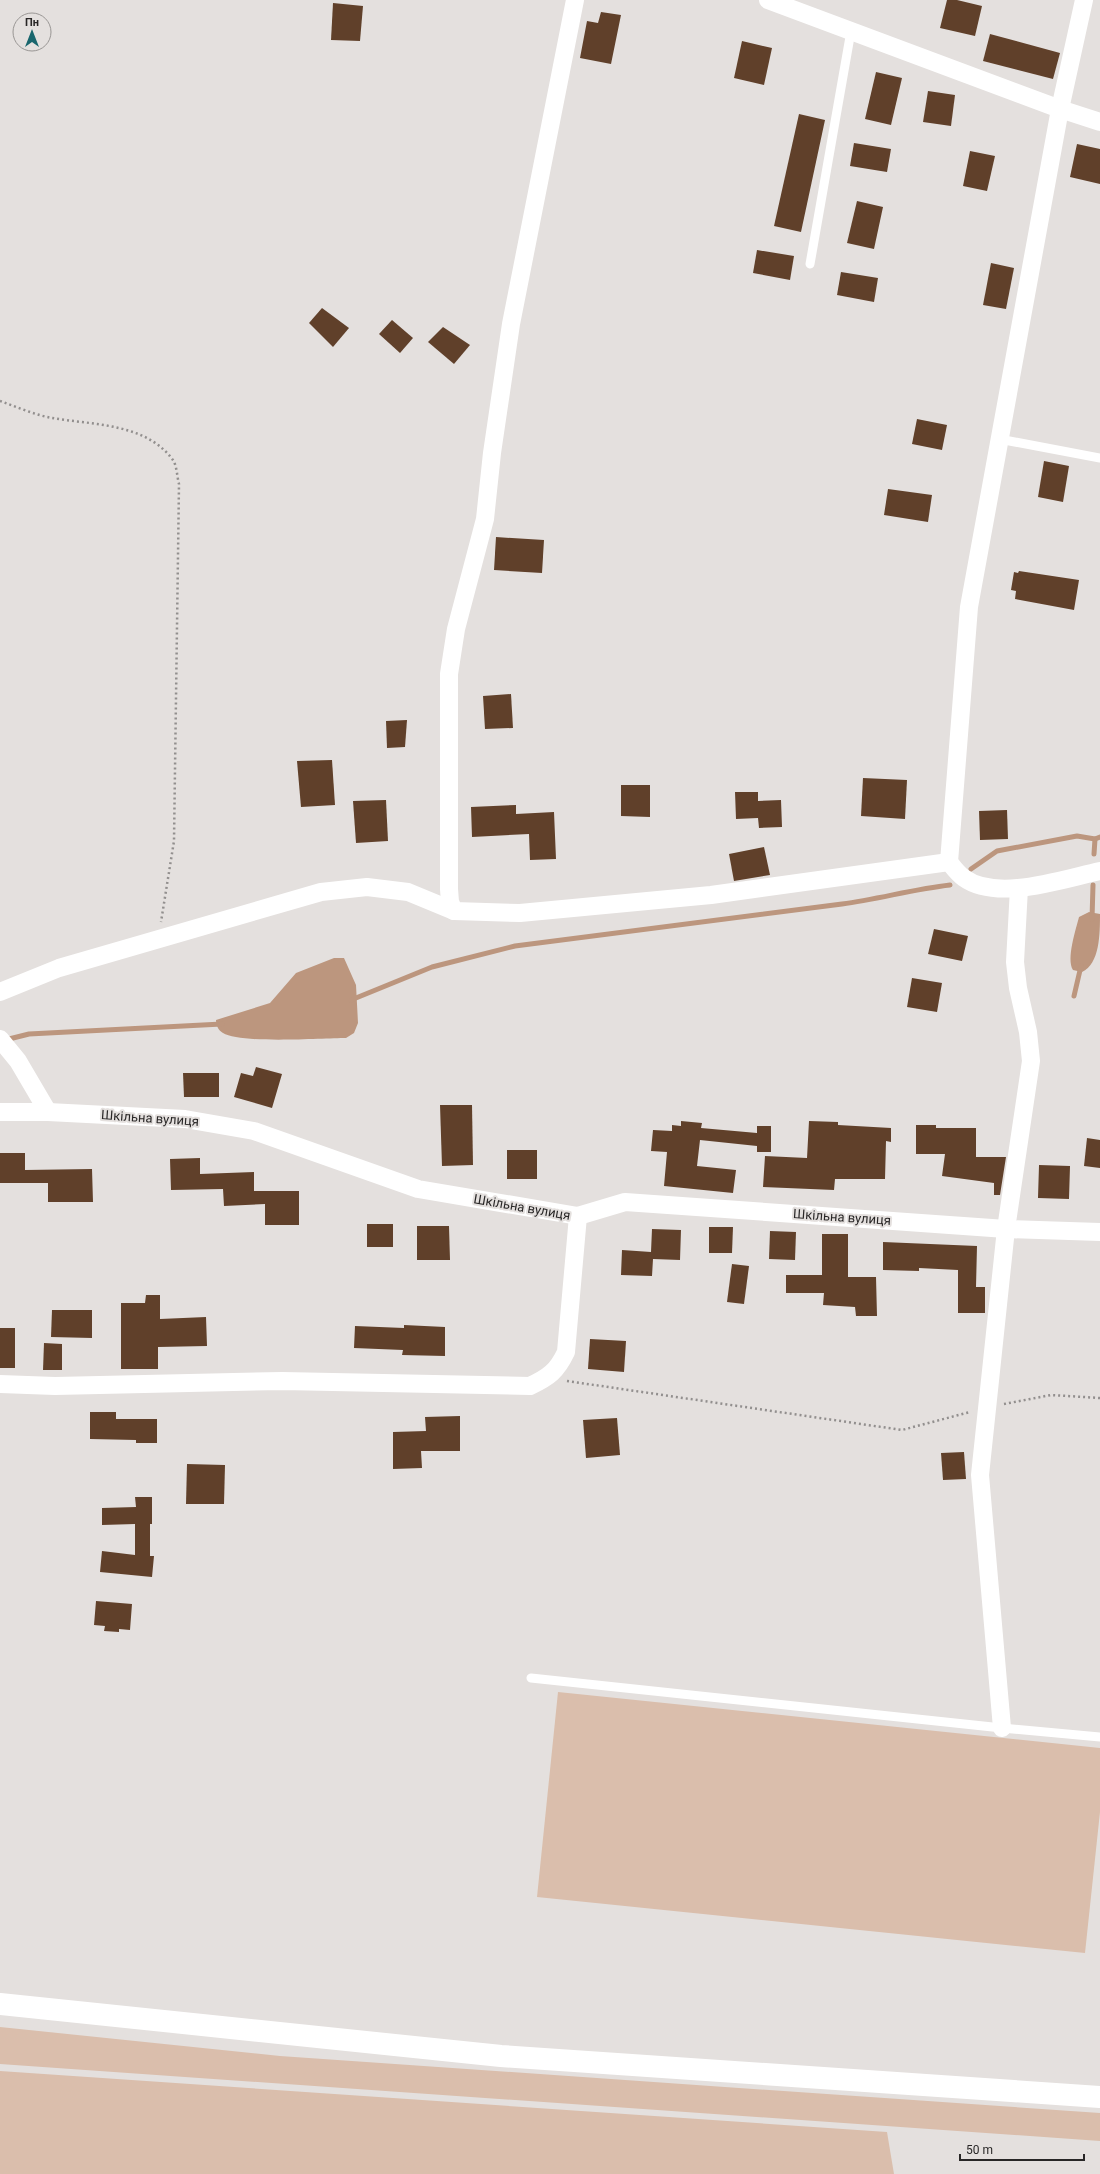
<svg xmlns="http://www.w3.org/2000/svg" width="1100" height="2174" font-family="Roboto,sans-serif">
<rect width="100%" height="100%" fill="#e4e0de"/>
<g fill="#dabeac">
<path d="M 558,1692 L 1100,1748 L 1100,1812 L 1085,1953 L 537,1897 Z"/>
<path d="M 0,2027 L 280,2056 L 1100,2113 L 1100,2141 L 0,2064 Z"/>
<path d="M 0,2071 L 887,2132 L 894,2174 L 0,2174 Z"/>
</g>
<g fill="#bc967e">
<path d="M 1089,912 L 1100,914 C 1100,933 1100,964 1082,972 L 1073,970 C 1066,959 1076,929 1079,917 Z"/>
<path d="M 334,958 L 344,958 L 356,985 L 358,1023 L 354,1033 L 346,1038 C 322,1038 240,1044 223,1033 C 218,1030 216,1025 216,1020 L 270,1003 L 296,973 Z"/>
</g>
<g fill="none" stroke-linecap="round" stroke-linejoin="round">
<g stroke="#bc967e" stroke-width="5">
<path d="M 1094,854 L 1095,839"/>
<path d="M 971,869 L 997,851 L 1077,836 L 1095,839 L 1100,837"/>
<path d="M 1092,919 L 1093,885"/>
<path d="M 1074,996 L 1081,966"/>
<path d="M 351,1000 L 432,967 L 515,946 L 842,904 C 879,899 914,889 950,885"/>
<path d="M 5,1040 L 29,1034 L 222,1024"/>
</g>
</g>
<g fill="#60402a">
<path d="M 947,0 L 957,0 L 982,6 L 975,36 L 940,28 Z"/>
<path d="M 333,3 L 363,6 L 360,41 L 331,40 Z"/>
<path d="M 601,12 L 621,15 L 611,64 L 580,58 L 587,21 L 598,23 Z"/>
<path d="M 990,34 L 1060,53 L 1053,79 L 983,61 Z"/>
<path d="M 742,41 L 772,48 L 764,85 L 734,78 Z"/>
<path d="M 876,72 L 902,78 L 891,125 L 865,119 Z"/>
<path d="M 928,91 L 955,95 L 951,126 L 923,122 Z"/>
<path d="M 799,114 L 825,120 L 801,232 L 774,226 Z"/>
<path d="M 854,143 L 891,149 L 887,172 L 850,166 Z"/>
<path d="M 1077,144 L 1100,149 L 1100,184 L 1070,177 Z"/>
<path d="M 970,151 L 995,156 L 987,191 L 963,186 Z"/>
<path d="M 857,201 L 883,207 L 874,249 L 847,243 Z"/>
<path d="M 757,250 L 794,256 L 790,280 L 753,273 Z"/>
<path d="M 991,263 L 1014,268 L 1006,309 L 983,305 Z"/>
<path d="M 841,272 L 878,278 L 874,302 L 837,295 Z"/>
<path d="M 322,308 L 349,328 L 333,347 L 309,323 Z"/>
<path d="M 392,320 L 413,338 L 400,353 L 379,334 Z"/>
<path d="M 443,327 L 470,345 L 454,364 L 428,342 Z"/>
<path d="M 917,419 L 947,425 L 942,450 L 912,444 Z"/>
<path d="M 1044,461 L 1069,466 L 1063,502 L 1038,497 Z"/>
<path d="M 888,489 L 932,495 L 928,522 L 884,515 Z"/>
<path d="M 496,537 L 544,540 L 542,573 L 494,570 Z"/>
<path d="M 1019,571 L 1079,580 L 1074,610 L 1015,599 L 1016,591 L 1011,590 L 1014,572 L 1018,573 Z"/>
<path d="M 511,694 L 513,728 L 485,729 L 483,696 Z"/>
<path d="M 407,720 L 405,747 L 387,748 L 386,721 Z"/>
<path d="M 332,760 L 335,805 L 301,807 L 297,761 Z"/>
<path d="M 863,778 L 907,780 L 905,819 L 861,816 Z"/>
<path d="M 621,785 L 650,785 L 650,817 L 621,816 Z"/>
<path d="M 735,792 L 758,792 L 758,801 L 781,800 L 782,827 L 759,828 L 758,818 L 736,819 Z"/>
<path d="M 386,800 L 388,841 L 356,843 L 353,801 Z"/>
<path d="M 516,805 L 516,814 L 554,812 L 556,859 L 530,860 L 529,834 L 472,837 L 471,807 Z"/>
<path d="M 1007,810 L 1008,839 L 980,840 L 979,811 Z"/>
<path d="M 764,847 L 770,875 L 734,881 L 729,854 Z"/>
<path d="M 934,929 L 968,936 L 962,961 L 928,954 Z"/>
<path d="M 912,978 L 942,983 L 937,1012 L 907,1007 Z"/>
<path d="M 256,1067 L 282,1074 L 272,1108 L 234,1097 L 241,1073 L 253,1076 Z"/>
<path d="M 183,1073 L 219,1073 L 219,1097 L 184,1097 Z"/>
<path d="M 440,1105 L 472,1105 L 473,1165 L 442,1166 Z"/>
<path d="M 681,1121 L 702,1123 L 701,1128 L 757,1133 L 757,1126 L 771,1126 L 771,1152 L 757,1152 L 757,1146 L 700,1140 L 697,1166 L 736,1170 L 733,1193 L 664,1186 L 667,1152 L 651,1151 L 653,1130 L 672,1131 L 672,1125 L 681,1126 Z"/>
<path d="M 809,1121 L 838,1122 L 838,1125 L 891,1128 L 891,1142 L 886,1141 L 885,1179 L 835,1179 L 834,1190 L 763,1187 L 765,1156 L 807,1158 Z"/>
<path d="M 916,1125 L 936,1125 L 936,1128 L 976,1128 L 976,1157 L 1006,1157 L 1000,1195 L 994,1195 L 994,1183 L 942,1176 L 945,1154 L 916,1154 Z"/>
<path d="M 1087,1138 L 1100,1140 L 1100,1168 L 1084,1166 Z"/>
<rect x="507" y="1150" width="30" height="29"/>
<path d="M 0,1153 L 25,1153 L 25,1170 L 92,1169 L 93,1202 L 48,1202 L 48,1183 L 0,1183 Z"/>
<path d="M 200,1158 L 200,1174 L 254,1172 L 254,1191 L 299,1191 L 299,1225 L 265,1225 L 265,1204 L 224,1206 L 223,1189 L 171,1190 L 170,1159 Z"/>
<path d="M 1039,1165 L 1070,1166 L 1069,1199 L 1038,1198 Z"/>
<rect x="367" y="1224" width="26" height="23"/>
<path d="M 417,1226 L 449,1226 L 450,1260 L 417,1260 Z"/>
<path d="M 709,1227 L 733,1227 L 732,1253 L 709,1253 Z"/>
<path d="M 652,1229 L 681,1230 L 680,1260 L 653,1259 L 652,1276 L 621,1275 L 622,1250 L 651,1252 Z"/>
<path d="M 770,1231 L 796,1232 L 795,1260 L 769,1259 Z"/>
<path d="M 822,1234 L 848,1234 L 848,1277 L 876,1277 L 877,1316 L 856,1316 L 855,1307 L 823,1305 L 824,1293 L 786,1293 L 786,1275 L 822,1275 Z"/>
<path d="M 883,1242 L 977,1246 L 976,1287 L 985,1287 L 985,1313 L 958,1313 L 958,1270 L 919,1268 L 919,1271 L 883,1270 Z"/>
<path d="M 732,1264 L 749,1266 L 744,1304 L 727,1302 Z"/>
<path d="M 146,1295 L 160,1295 L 160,1319 L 206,1317 L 207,1346 L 158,1347 L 158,1369 L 121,1369 L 121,1303 L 145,1303 Z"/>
<path d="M 52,1310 L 92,1310 L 92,1338 L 51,1337 Z"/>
<path d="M 404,1325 L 445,1327 L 445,1356 L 402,1355 L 403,1350 L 354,1348 L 355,1326 L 404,1328 Z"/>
<rect x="0" y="1328" width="15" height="40"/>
<path d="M 590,1339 L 626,1341 L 624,1372 L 588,1369 Z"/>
<path d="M 44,1343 L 62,1344 L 62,1370 L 43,1370 Z"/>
<path d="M 90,1412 L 116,1412 L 116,1419 L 157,1419 L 157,1443 L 136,1443 L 136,1440 L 90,1439 Z"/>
<path d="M 460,1416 L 460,1451 L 421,1451 L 422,1468 L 393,1469 L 393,1432 L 426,1431 L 425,1417 Z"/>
<path d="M 617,1418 L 620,1455 L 586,1458 L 583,1420 Z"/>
<path d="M 964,1452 L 966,1479 L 943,1480 L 941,1453 Z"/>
<path d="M 187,1464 L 225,1465 L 224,1504 L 186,1504 Z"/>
<path d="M 135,1497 L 152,1497 L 152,1524 L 150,1524 L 150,1556 L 154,1556 L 152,1577 L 100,1572 L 102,1551 L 135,1555 L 135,1524 L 102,1525 L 102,1508 L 136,1507 Z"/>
<path d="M 96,1601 L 132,1604 L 130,1630 L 119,1629 L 119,1632 L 104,1631 L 105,1626 L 94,1625 Z"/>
</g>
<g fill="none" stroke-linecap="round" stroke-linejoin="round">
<g stroke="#928f8e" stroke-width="2.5" stroke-dasharray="2 3" stroke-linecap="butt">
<path d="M 0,401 C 17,407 35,415 52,418 C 93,425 146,423 173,460 C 177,466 177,477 179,484 L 174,841 L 161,922"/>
<path d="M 567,1381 L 902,1430 L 970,1412"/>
<path d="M 1004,1404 L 1051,1395 L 1100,1398"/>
</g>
<g stroke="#fff" stroke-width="9">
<path d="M 810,264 L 851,31"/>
<path d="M 999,439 L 1100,458"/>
<path d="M 531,1678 L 1002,1728 L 1100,1737"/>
</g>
<g stroke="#fff" stroke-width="18">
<path d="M 768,0 L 1060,109 L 1100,122"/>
<path d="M 949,862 L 969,607 L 1060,109 L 1084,0"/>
<path d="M 454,911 L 450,902 L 449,889 L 449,674 L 456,629 L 485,519 L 492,453 L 511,324 L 575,0"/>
<path d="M 0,992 L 59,968 L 321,892 L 367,887 L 408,892 L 454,911 L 520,913 L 711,895 L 949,862 C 953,867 958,874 964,878 C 997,902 1063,879 1100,871"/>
<path d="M 0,1039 L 18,1061 L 48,1112"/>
<path d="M 0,1112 L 48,1112 L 185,1119 L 254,1131 L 418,1189 L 578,1216 L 625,1202 L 1006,1229 L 1100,1232"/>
<path d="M 0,1384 L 55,1386 L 282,1381 L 530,1386 C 549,1377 557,1371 566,1352 L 578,1216"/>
<path d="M 1002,1728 L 980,1475 L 1006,1229 L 1031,1061 L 1028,1032 L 1018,988 L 1015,962 L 1019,888"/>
</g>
<path stroke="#fff" stroke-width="22" d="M 0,2004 L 501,2056 L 1100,2097"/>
</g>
<g text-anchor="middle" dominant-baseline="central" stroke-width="4" stroke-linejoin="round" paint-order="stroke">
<g font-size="13" fill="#282626" stroke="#e4e0de">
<text transform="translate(150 1118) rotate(4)">Шкільна вулиця</text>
<text transform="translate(522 1207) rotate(10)">Шкільна вулиця</text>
<text transform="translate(842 1217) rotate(4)">Шкільна вулиця</text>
</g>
</g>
<g transform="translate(32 32)"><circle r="19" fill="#e4e0de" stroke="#999694"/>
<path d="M0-3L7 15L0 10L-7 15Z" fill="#19666d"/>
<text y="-6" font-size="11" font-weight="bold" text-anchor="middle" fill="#282626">Пн</text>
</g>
<path d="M960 2154v6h124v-6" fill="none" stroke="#282626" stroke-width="2"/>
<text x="966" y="2154" font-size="12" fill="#282626" stroke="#e4e0de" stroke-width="3" paint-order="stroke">50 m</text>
</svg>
